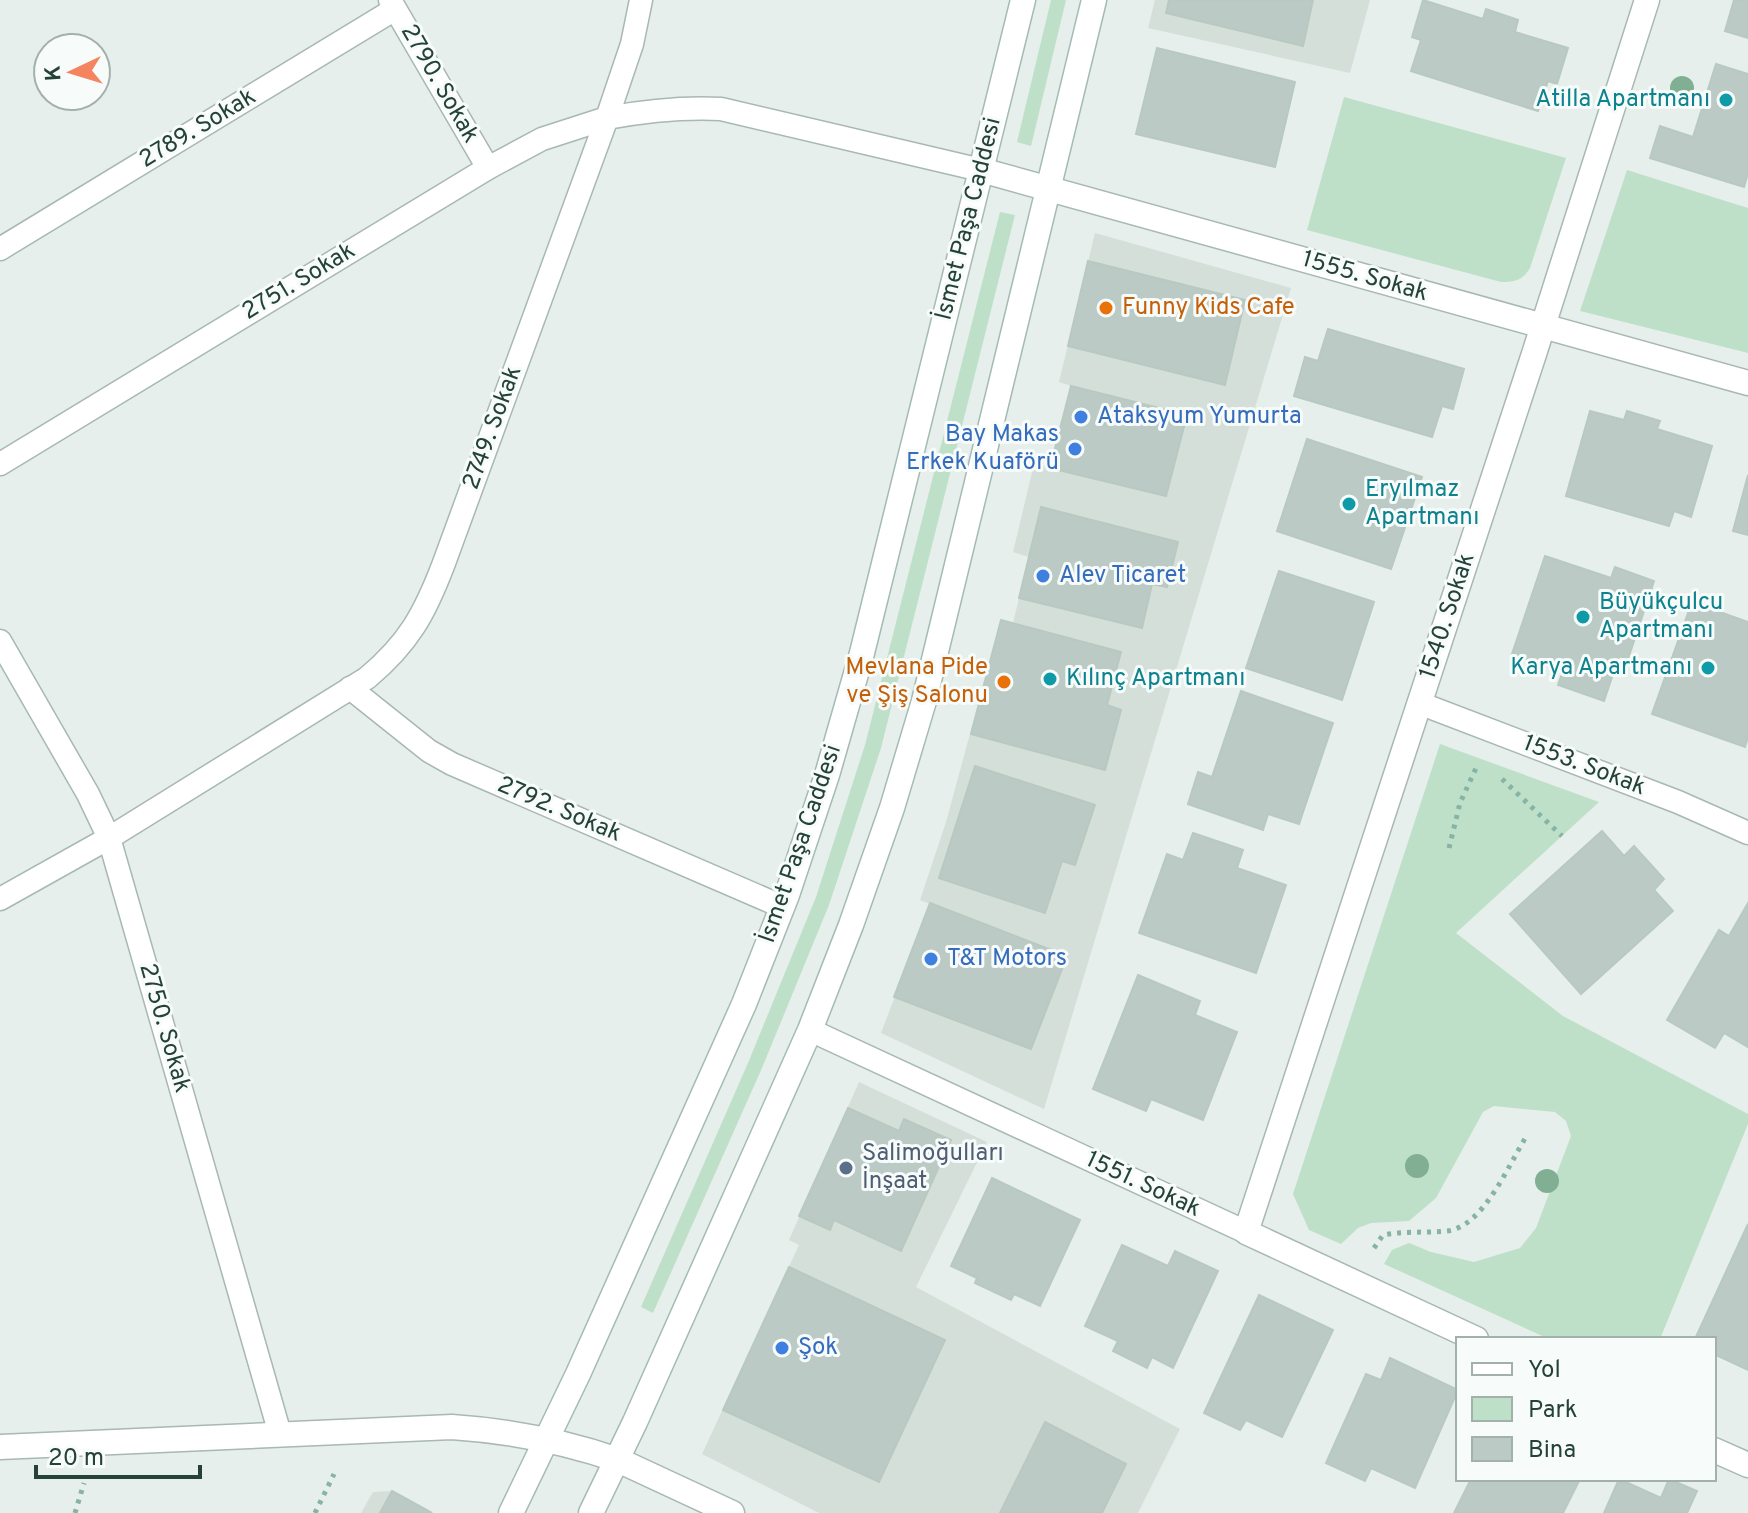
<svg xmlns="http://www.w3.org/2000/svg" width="1748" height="1513" font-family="Overpass,sans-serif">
<rect width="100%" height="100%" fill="#e6efeb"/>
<g fill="#d4dfda">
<path d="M 1155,0 L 1370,0 L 1350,73 L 1148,28 Z"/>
<path d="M 1095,233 L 1291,288 L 1044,1109 L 881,1033 L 930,904 L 920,900 L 946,822 L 1001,620 L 1013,623 L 1029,557 L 1013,552 L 1034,464 L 1051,467 L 1071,386 L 1059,382 Z"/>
<path d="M 859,1082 L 987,1142 L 916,1287 L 1180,1429 L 1138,1513 L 819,1513 L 702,1454 L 799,1245 L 789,1240 Z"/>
<path d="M 392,1491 L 432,1513 L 361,1513 L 373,1492 Z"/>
</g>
<g fill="#bfe0c8">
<path d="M 1051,0 L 1066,0 L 1031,146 L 1017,142 Z"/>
<path d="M 1344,97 L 1566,158 L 1530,268 C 1523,280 1515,282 1501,282 L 1307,230 Z"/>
<path d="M 1627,170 L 1748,208 L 1748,353 L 1580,311 Z"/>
<path d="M 1000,212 L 1015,215 L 881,748 L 829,905 L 762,1068 L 653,1313 L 641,1307 L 748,1063 L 816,897 L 865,745 Z"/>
<path d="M 1440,744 L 1599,802 L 1456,933 L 1563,1016 L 1748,1114 L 1748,1124 L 1660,1339 L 1549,1339 L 1384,1264 L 1392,1250 L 1409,1243 L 1431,1252 L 1474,1262 L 1520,1248 L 1536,1228 L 1571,1136 L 1566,1121 L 1555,1112 L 1494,1106 L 1483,1112 L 1436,1198 L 1409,1221 L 1371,1223 L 1358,1228 L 1341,1244 L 1309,1230 L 1293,1194 Z"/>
</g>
<g fill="#bbcac4" stroke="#b8c9c2" stroke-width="2">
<path d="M 1169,0 L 1313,0 L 1303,46 L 1166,13 Z"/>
<path d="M 1423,0 L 1483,19 L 1486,9 L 1518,20 L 1515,32 L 1568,48 L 1557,84 L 1548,81 L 1538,111 L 1411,71 L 1421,40 L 1412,37 Z"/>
<path d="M 1734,0 L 1748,0 L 1748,38 L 1725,31 Z"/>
<path d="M 1157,48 L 1295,82 L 1275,167 L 1136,134 Z"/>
<path d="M 1716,64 L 1748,74 L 1748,173 L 1744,187 L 1650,158 L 1660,126 L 1693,137 Z"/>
<path d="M 1088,261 L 1245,300 L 1225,385 L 1068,346 Z"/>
<path d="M 1328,329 L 1464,369 L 1453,409 L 1442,406 L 1432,437 L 1294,396 L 1305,357 L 1318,361 Z"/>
<path d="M 1071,386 L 1187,415 L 1166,496 L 1050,468 Z"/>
<path d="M 1590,411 L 1624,420 L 1627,411 L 1660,421 L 1657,429 L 1712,446 L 1691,517 L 1674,511 L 1669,526 L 1566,496 Z"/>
<path d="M 1307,439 L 1422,477 L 1391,569 L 1277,531 Z"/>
<path d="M 1748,475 L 1748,535 L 1733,531 Z"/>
<path d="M 1041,507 L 1178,542 L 1167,587 L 1152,584 L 1142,628 L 1019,598 Z"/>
<path d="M 1545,556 L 1611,578 L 1615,567 L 1654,581 L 1628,659 L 1619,656 L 1604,701 L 1558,685 L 1563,671 L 1512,654 Z"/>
<path d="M 1279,571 L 1374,602 L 1342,700 L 1246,668 Z"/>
<path d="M 1692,602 L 1748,622 L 1748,737 L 1745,747 L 1652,714 Z"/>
<path d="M 1001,620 L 1121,652 L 1107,705 L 1121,710 L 1105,770 L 971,734 Z"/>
<path d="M 1241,691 L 1333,723 L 1299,824 L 1268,814 L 1263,830 L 1188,804 L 1198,772 L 1212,777 Z"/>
<path d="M 975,766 L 1095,805 L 1075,865 L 1062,861 L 1045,913 L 939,878 Z"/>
<path d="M 1602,831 L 1624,856 L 1634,846 L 1664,879 L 1654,890 L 1673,911 L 1581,994 L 1510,914 Z"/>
<path d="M 1193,833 L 1243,850 L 1237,868 L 1286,885 L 1256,973 L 1139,933 L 1167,854 L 1183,860 Z"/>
<path d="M 930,903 L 1067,956 L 1031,1049 L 894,997 Z"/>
<path d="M 1748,903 L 1748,1047 L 1724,1033 L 1715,1048 L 1667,1020 L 1719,930 L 1729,936 Z"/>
<path d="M 1138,975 L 1200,1001 L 1195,1015 L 1237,1032 L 1203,1120 L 1151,1099 L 1146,1111 L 1093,1089 Z"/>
<path d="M 848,1108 L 899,1131 L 904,1119 L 951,1140 L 901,1251 L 834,1220 L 830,1230 L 799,1216 Z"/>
<path d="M 992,1178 L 1080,1220 L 1040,1306 L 1014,1294 L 1011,1300 L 975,1283 L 977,1278 L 951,1266 Z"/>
<path d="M 1748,1224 L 1748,1370 L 1714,1354 L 1714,1339 L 1695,1339 Z"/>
<path d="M 1122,1245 L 1168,1266 L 1175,1251 L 1218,1271 L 1173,1368 L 1152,1357 L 1147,1368 L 1113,1351 L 1118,1341 L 1085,1326 Z"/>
<path d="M 789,1267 L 945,1340 L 879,1482 L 723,1410 Z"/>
<path d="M 1259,1295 L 1333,1330 L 1282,1437 L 1246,1420 L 1240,1430 L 1204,1413 Z"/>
<path d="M 1390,1358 L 1458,1390 L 1415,1488 L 1371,1468 L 1365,1481 L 1326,1463 L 1366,1374 L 1381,1380 Z"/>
<path d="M 1045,1422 L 1126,1464 L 1102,1513 L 1000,1513 Z"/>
<path d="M 1471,1479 L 1580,1479 L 1563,1513 L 1454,1513 Z"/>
<path d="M 1619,1479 L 1661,1498 L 1669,1479 L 1697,1491 L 1687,1513 L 1604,1513 Z"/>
<path d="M 392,1491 L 432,1513 L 380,1513 Z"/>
</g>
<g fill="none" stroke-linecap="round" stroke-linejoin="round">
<g stroke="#a8b8b2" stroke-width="25">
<g id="service">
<path d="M 390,0 L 488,168"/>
<path d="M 0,249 L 395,9"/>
<path d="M 0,464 L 488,168 L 542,139 L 607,118 L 632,44 L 641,0"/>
<path d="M 0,641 L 88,794 L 109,838 L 280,1434"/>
<path d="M 350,688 L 429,751 L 452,764 L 783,907"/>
<path d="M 1419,703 L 1678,802 L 1748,833"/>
<path d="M 0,899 L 109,838 L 367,678 C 409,643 425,613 444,563 L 607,118 C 645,111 682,107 721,109 L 981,170"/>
<path d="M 810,1030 L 1246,1232"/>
</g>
</g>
<g stroke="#a8b8b2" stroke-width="27">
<g id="minor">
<path d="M 981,170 L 1748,383"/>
<path d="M 1476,1339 L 1246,1232 L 1534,354 L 1647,0"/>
<path d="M 1714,1450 L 1748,1465"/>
<path d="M 618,1460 L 732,1513"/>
</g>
</g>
<g stroke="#a8b8b2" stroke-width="27">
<path id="tertiary" d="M 0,1447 L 452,1427 C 510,1431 563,1441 618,1460"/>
</g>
<g stroke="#a4bbb3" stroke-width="27">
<g id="secondary">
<path d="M 511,1513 L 578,1374 L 744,1004 L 787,895 L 827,775 L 862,653 L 1023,0"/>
<path d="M 591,1513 L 635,1422 L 810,1030 L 851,925 L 892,808 L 924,701 L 1094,0"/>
</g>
</g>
<g stroke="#86b3a5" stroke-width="5" stroke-dasharray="4 6" stroke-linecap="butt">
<path d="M 1502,779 L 1562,836"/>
<path d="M 1449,848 L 1460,803 L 1477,766"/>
<path d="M 1374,1248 L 1383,1235 C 1404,1231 1425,1233 1447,1231 C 1483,1227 1508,1166 1526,1137"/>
<path d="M 75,1513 L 84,1483"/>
<path d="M 315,1513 L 334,1474"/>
</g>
<use href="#service" stroke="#fff" stroke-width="22"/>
<use href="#minor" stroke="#fff" stroke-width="24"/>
<use href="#tertiary" stroke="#fff" stroke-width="24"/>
<use href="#secondary" stroke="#fff" stroke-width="24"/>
</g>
<g fill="#80af93">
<circle cx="1682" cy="88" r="12"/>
<circle cx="1417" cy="1166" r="12"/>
<circle cx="1547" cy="1181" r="12"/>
</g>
<g fill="#0f9aa8" stroke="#f7fbf9" stroke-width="3">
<circle cx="1726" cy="100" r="8"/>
<circle cx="1349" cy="504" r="8"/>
<circle cx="1583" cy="617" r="8"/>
<circle cx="1708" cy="668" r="8"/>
<circle cx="1050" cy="679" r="8"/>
</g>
<g fill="#e8710a" stroke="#f7fbf9" stroke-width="3">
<circle cx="1106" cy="308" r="8"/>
<circle cx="1004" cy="682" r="8"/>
</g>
<g fill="#3f7fe0" stroke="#f7fbf9" stroke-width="3">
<circle cx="1081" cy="417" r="8"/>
<circle cx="1075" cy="449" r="8"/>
<circle cx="1043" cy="576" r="8"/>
<circle cx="931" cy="959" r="8"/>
<circle cx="782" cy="1348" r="8"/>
</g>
<circle fill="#5c6f8a" stroke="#f7fbf9" stroke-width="3" cx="846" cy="1168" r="8"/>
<g text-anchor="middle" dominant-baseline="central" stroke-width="6" stroke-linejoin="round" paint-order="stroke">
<g font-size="24" fill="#24423a" stroke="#f7fbf9">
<text transform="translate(439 84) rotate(60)">2790. Sokak</text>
<text transform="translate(198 129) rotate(-31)">2789. Sokak</text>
<text transform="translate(969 219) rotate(-76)">İsmet Paşa Caddesi</text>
<text transform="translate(1365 277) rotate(16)">1555. Sokak</text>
<text transform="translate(299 282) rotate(-31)">2751. Sokak</text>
<text transform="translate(493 428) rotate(-70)">2749. Sokak</text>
<text transform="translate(1448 616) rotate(-72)">1540. Sokak</text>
<text transform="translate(1584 766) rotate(21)">1553. Sokak</text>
<text transform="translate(559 810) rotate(23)">2792. Sokak</text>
<text transform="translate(801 844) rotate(-71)">İsmet Paşa Caddesi</text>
<text transform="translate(164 1028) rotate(74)">2750. Sokak</text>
<text transform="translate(1143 1185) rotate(25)">1551. Sokak</text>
</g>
<g font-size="24" fill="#0d838f" stroke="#f7fbf9" text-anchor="start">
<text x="1710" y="100" text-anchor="end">Atilla Apartmanı</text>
<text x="1365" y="490">Eryılmaz<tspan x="1365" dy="28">Apartmanı</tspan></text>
<text x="1599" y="603">Büyükçulcu<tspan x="1599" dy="28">Apartmanı</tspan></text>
<text x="1692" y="668" text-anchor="end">Karya Apartmanı</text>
<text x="1066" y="679">Kılınç Apartmanı</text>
</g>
<g font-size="24" fill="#c56008" stroke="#f7fbf9" text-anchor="start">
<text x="1122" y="308">Funny Kids Cafe</text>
<text x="988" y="668" text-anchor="end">Mevlana Pide<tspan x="988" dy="28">ve Şiş Salonu</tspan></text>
</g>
<g font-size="24" fill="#366cbe" stroke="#f7fbf9" text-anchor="start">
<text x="1097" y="417">Ataksyum Yumurta</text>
<text x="1059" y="435" text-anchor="end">Bay Makas<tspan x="1059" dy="28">Erkek Kuaförü</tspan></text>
<text x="1059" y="576">Alev Ticaret</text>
<text x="947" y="959">T&amp;T Motors</text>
<text x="798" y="1348">Şok</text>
</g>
<g font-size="24" fill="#4e5e75" stroke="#f7fbf9" text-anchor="start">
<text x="862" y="1154">Salimoğulları<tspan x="862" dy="28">İnşaat</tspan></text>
</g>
</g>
<rect x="1456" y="1337" width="260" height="144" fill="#f7fbf9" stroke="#a3b1ad" stroke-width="2"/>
<rect x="1472" y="1363" width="40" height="12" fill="#ffffff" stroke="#a3b1ad" stroke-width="2"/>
<text x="1528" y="1377" font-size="24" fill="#24423a">Yol</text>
<rect x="1472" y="1397" width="40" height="24" fill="#bfe0c8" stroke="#a3b1ad" stroke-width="2"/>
<text x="1528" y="1417" font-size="24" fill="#24423a">Park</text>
<rect x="1472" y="1437" width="40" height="24" fill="#bbcac4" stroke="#a3b1ad" stroke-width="2"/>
<text x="1528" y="1457" font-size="24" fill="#24423a">Bina</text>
<g transform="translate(72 72) rotate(266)"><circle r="38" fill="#f7fbf9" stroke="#a3b1ad" stroke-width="2"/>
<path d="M0-6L14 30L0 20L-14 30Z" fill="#f4845f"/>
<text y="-12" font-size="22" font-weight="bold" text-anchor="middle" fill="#24423a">K</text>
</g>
<path d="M36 1465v12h164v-12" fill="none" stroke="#24423a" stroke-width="4"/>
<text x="48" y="1465" font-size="24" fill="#24423a" stroke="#f7fbf9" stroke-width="6" paint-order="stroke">20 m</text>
</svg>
